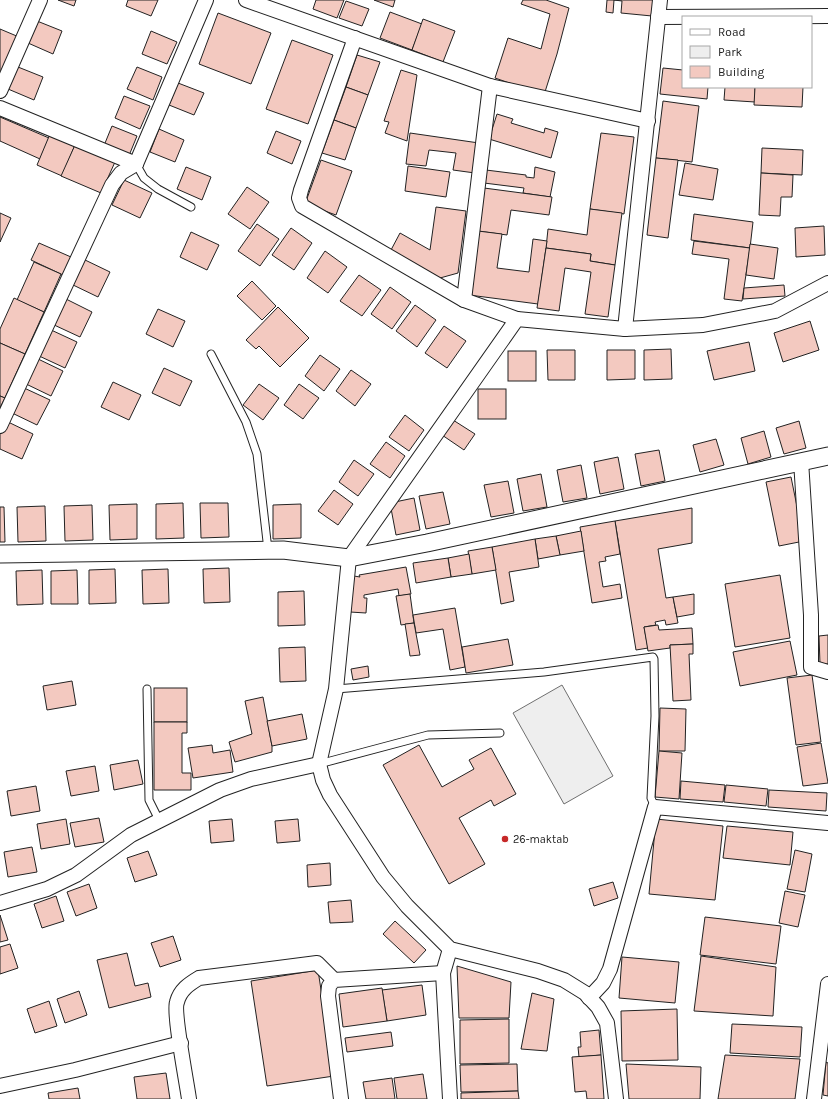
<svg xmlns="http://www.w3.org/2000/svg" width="828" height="1099" font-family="Karla,sans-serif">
<rect width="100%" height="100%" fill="#fff"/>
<path fill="#eee" stroke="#6f6f6f" d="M 562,685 L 613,776 L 564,804 L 513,713 Z"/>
<g fill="#f3c9c0" stroke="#222">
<path d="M 58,0 L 76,0 L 74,6 Z"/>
<path d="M 128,0 L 158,0 L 151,16 L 126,6 Z"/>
<path d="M 316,0 L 344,0 L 337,18 L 313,9 Z"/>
<path d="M 374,0 L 395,0 L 393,7 Z"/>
<path d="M 523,0 L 546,0 L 569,8 L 557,54 L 544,95 L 495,78 L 508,38 L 541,49 L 550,14 L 521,4 Z"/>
<path d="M 607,0 L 653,0 L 652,16 L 621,13 L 622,1 L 614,0 L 613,13 L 606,12 Z"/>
<path d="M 346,1 L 369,9 L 362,26 L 339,18 Z"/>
<path d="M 390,12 L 422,24 L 412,50 L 380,38 Z"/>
<path d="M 218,13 L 271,33 L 251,84 L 199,64 Z"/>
<path d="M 423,19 L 455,31 L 443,62 L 412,50 Z"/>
<path d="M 37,21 L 62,31 L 53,54 L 28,43 Z"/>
<path d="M 0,29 L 19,37 L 0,81 Z"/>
<path d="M 151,31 L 177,42 L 167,64 L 142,54 Z"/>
<path d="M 292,40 L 333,55 L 308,124 L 266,109 Z"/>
<path d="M 357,55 L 380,62 L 368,95 L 346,87 Z"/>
<path d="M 18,67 L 43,77 L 34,100 L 8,89 Z"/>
<path d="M 137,67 L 162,77 L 153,100 L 127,89 Z"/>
<path d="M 663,68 L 683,70 L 683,87 L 708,87 L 707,99 L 660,94 Z"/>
<path d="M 401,70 L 417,75 L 407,141 L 385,133 L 389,122 L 384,121 Z"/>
<path d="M 178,83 L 204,93 L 194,115 L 169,105 Z"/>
<path d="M 346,87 L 368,95 L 356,128 L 334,120 Z"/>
<path d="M 725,87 L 755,87 L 755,102 L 724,100 Z"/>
<path d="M 755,87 L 803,87 L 802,107 L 754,105 Z"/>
<path d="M 124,96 L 150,106 L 140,129 L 115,118 Z"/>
<path d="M 663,101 L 699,106 L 692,162 L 656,158 Z"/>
<path d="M 497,114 L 513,119 L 511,123 L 544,133 L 545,128 L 558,132 L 551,158 L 489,139 Z"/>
<path d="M 0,117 L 49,138 L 40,159 L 0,141 Z"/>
<path d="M 334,120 L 356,128 L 345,160 L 322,153 Z"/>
<path d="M 112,126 L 137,136 L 128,158 L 103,148 Z"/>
<path d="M 159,129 L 184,140 L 175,162 L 150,152 Z"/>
<path d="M 276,131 L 301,141 L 292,164 L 267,153 Z"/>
<path d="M 410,133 L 479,143 L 475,173 L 453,170 L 456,153 L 429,150 L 426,166 L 406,164 Z"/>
<path d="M 601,133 L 634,137 L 624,214 L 590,209 Z"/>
<path d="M 50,134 L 75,145 L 62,176 L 37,165 Z"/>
<path d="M 75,145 L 115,162 L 101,193 L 61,176 Z"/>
<path d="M 762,148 L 803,150 L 802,175 L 761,173 Z"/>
<path d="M 656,158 L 678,160 L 668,238 L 647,235 Z"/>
<path d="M 321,160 L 352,171 L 336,215 L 305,204 Z"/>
<path d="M 685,163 L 718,169 L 713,200 L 679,195 Z"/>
<path d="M 408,166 L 450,172 L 446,197 L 405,191 Z"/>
<path d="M 186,167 L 211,177 L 202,200 L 177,189 Z"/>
<path d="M 535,167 L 555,172 L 550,197 L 523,193 L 524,188 L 484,183 L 486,170 L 526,175 L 526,177 L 534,178 Z"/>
<path d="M 761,173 L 793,175 L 792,197 L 781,197 L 780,216 L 759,215 Z"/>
<path d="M 124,180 L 152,193 L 140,218 L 112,205 Z"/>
<path d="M 247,187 L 269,202 L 250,229 L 228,214 Z"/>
<path d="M 484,188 L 552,197 L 549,215 L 511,210 L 507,235 L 478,231 Z"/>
<path d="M 436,207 L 466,211 L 458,273 L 440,278 L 391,250 L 400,233 L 430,250 Z"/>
<path d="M 590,209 L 622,213 L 615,265 L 590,261 L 591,254 L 546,248 L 548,229 L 587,235 Z"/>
<path d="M 0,213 L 11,218 L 0,242 Z"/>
<path d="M 694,214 L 753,222 L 750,248 L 691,240 Z"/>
<path d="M 257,224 L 279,239 L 260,266 L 238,251 Z"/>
<path d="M 824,226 L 825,255 L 796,257 L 795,228 Z"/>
<path d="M 291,228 L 312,243 L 294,270 L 272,255 Z"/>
<path d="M 478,231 L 502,234 L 497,268 L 529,272 L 533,239 L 547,241 L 538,304 L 469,295 Z"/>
<path d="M 191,232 L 219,245 L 207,270 L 180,257 Z"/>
<path d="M 694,241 L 750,248 L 742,301 L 724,299 L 729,259 L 692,254 Z"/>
<path d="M 39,243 L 71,257 L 63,275 L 31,260 Z"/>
<path d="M 750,244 L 778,248 L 774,279 L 746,275 Z"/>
<path d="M 546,248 L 591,254 L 590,261 L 615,265 L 608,317 L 585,314 L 591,272 L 565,268 L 559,311 L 537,308 Z"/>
<path d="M 325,251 L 347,267 L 328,293 L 307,278 Z"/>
<path d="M 83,259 L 110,272 L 98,297 L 71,284 Z"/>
<path d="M 34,262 L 61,274 L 44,312 L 17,300 Z"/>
<path d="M 359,275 L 381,290 L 362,316 L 340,301 Z"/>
<path d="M 252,281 L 276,306 L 262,320 L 237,296 Z"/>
<path d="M 784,285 L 785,296 L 743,299 L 744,288 Z"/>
<path d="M 390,287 L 411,302 L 392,329 L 371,314 Z"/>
<path d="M 14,298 L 44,312 L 25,354 L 0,343 L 0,329 Z"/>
<path d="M 64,298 L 92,312 L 80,337 L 52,324 Z"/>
<path d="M 415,305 L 436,320 L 417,347 L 396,331 Z"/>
<path d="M 278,307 L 309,338 L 280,367 L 259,346 L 256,349 L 246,340 Z"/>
<path d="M 158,309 L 185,321 L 173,347 L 146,334 Z"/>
<path d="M 810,321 L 819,350 L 783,362 L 774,333 Z"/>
<path d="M 444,326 L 466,341 L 447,368 L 425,353 Z"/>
<path d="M 49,329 L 77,342 L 65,368 L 37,355 Z"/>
<path d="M 749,342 L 755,371 L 714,380 L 707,351 Z"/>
<path d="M 0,343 L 25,354 L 5,398 L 0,396 Z"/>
<path d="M 671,349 L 672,379 L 644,380 L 644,350 Z"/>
<path d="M 547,350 L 575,350 L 575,380 L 548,380 Z"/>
<path d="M 607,350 L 635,350 L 635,379 L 607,380 Z"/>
<rect x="508" y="351" width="28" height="30"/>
<path d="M 320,355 L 340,369 L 324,391 L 305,376 Z"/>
<path d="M 36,358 L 63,371 L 51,396 L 24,383 Z"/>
<path d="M 164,368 L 192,381 L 180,406 L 152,393 Z"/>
<path d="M 351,370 L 371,384 L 355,406 L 336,391 Z"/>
<path d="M 113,382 L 141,395 L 129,420 L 101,407 Z"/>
<path d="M 259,384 L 279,398 L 263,420 L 243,405 Z"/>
<path d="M 299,384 L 319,398 L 303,419 L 284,405 Z"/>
<path d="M 22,387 L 50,400 L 37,425 L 10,412 Z"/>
<rect x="478" y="389" width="28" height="30"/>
<path d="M 0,396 L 5,398 L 0,408 Z"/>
<path d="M 405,415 L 424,430 L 409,451 L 389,437 Z"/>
<path d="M 453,420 L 475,434 L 464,450 L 442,435 Z"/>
<path d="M 6,421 L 33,434 L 22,459 L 0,449 L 0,433 Z"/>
<path d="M 799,421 L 806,448 L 784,454 L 776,428 Z"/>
<path d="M 764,431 L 771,457 L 748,464 L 741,438 Z"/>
<path d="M 716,439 L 724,465 L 700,472 L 693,445 Z"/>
<path d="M 386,442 L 405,456 L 390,478 L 370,464 Z"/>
<path d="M 659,450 L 665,481 L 641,486 L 635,454 Z"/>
<path d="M 618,457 L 624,489 L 600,494 L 594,462 Z"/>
<path d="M 354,460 L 374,474 L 358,496 L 339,482 Z"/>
<path d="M 581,465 L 587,498 L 563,502 L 557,470 Z"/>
<path d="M 541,474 L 547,507 L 523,511 L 517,479 Z"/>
<path d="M 791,477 L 804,541 L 779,546 L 766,482 Z"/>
<path d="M 508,481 L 514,513 L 491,517 L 484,485 Z"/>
<path d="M 334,490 L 353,504 L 338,525 L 318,511 Z"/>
<path d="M 443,492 L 450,524 L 426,529 L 419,496 Z"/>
<path d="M 414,498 L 420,530 L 396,535 L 390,503 Z"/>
<path d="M 183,503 L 184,538 L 156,539 L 156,504 Z"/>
<path d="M 200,503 L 228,503 L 229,537 L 201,538 Z"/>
<path d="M 137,504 L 137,539 L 110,540 L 109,505 Z"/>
<path d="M 301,504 L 301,538 L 273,539 L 273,505 Z"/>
<path d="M 92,505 L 93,540 L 65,541 L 64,506 Z"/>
<path d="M 45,506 L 46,541 L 18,542 L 17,507 Z"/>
<path d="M 0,507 L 4,507 L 5,542 L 0,542 Z"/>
<path d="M 692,508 L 692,543 L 658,549 L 666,598 L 673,597 L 678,623 L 666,625 L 665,620 L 655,622 L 656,625 L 644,627 L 648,648 L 636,650 L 615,521 Z"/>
<path d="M 615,521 L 620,554 L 605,557 L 606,561 L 599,562 L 603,587 L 620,584 L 622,598 L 592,603 L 580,527 Z"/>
<path d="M 581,531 L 584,551 L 560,555 L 556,536 Z"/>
<path d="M 556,536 L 560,555 L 538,559 L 535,539 Z"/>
<path d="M 535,539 L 539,567 L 509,572 L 514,601 L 501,604 L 492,547 Z"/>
<path d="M 492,547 L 496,570 L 472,574 L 468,551 Z"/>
<path d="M 469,554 L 472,574 L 451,577 L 448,558 Z"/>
<path d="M 448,558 L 451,577 L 416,583 L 413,563 Z"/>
<path d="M 406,567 L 411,594 L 399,596 L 398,589 L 364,595 L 364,598 L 367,598 L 366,613 L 350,612 L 354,576 L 360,577 L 359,575 Z"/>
<path d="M 229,568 L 230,602 L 204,603 L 203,569 Z"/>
<path d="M 115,569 L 116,603 L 89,604 L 89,570 Z"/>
<path d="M 168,569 L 169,603 L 143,604 L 142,570 Z"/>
<path d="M 42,570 L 43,604 L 17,605 L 16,571 Z"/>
<path d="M 77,570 L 78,604 L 51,604 L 51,571 Z"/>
<path d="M 780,575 L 790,638 L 735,647 L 725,584 Z"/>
<path d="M 304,591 L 305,625 L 278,626 L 278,592 Z"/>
<path d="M 410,594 L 414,623 L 401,625 L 396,596 Z"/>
<path d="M 694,594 L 694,614 L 677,617 L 673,597 Z"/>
<path d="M 455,608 L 465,667 L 450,670 L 443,629 L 416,633 L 413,615 Z"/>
<path d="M 414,623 L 420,655 L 410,656 L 405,624 Z"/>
<path d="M 658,625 L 659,630 L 692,628 L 693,644 L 670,645 L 670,648 L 648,651 L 644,627 Z"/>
<path d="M 828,635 L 828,664 L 820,664 L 819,636 Z"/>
<path d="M 508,639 L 513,665 L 466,673 L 462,647 Z"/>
<path d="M 790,641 L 797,675 L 740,686 L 733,652 Z"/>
<path d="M 693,644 L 693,654 L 689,654 L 691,700 L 673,701 L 670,645 Z"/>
<path d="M 305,647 L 306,681 L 280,682 L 279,648 Z"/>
<path d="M 368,666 L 369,677 L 353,680 L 351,669 Z"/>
<path d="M 812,675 L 821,742 L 796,745 L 787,678 Z"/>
<path d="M 72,681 L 76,705 L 47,710 L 43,686 Z"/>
<rect x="154" y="688" width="33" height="34"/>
<path d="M 263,697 L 272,746 L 272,752 L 235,762 L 229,742 L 252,734 L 245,701 Z"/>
<path d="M 660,708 L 686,709 L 685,751 L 659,751 Z"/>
<path d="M 302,714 L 307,739 L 272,746 L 267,721 Z"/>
<path d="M 154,722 L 187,722 L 187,733 L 182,733 L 182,773 L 191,773 L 191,790 L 154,790 Z"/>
<path d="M 821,743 L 828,783 L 803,786 L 797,747 Z"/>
<path d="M 212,745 L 213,753 L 230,750 L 233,772 L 193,778 L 188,748 Z"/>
<path d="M 419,745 L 442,787 L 474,769 L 469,760 L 491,748 L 516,794 L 494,806 L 491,800 L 459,818 L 485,864 L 449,884 L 383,765 Z"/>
<path d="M 659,751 L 682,753 L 679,799 L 655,797 Z"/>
<path d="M 138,760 L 143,784 L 114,790 L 110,765 Z"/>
<path d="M 95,766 L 99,791 L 71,796 L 66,771 Z"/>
<path d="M 681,781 L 725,785 L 723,802 L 680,799 Z"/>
<path d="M 726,785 L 768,789 L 766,806 L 724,802 Z"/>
<path d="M 36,786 L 40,811 L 11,816 L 7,791 Z"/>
<path d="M 769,790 L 827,793 L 826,811 L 768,807 Z"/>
<path d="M 99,818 L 104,842 L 75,847 L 70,823 Z"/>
<path d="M 66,819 L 70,844 L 41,849 L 37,824 Z"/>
<path d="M 232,819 L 234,841 L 211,843 L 209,821 Z"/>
<path d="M 298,819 L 300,841 L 277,843 L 275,821 Z"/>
<path d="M 656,819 L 723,826 L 715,900 L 649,894 Z"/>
<path d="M 727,826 L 793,832 L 790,865 L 723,858 Z"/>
<path d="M 32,847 L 37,872 L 8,877 L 4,852 Z"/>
<path d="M 795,850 L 812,854 L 805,892 L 787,889 Z"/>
<path d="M 148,851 L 157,875 L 135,882 L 127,858 Z"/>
<path d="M 330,863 L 331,885 L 308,887 L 307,865 Z"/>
<path d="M 613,882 L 618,898 L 594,906 L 589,889 Z"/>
<path d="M 89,884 L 97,908 L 76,916 L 67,892 Z"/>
<path d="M 785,891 L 805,895 L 798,927 L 779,923 Z"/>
<path d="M 56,896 L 64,921 L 42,928 L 34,904 Z"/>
<path d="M 351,900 L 353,922 L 330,923 L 328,902 Z"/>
<path d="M 0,915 L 8,940 L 0,942 Z"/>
<path d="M 705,917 L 781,926 L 776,964 L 700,955 Z"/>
<path d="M 395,921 L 426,950 L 414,963 L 383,934 Z"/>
<path d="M 173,936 L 181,960 L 160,967 L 151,943 Z"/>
<path d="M 10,944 L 18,968 L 0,974 L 0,947 Z"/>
<path d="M 127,953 L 135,986 L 148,983 L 151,997 L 109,1008 L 97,960 Z"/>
<path d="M 701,956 L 776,967 L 773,1016 L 694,1011 Z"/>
<path d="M 622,957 L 679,962 L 675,1003 L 619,998 Z"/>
<path d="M 457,966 L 511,982 L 509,1018 L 459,1018 Z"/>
<path d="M 318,970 L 334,1076 L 267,1086 L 251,981 Z"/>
<path d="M 422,985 L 426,1015 L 387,1021 L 382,990 Z"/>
<path d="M 382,988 L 387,1021 L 343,1027 L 339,994 Z"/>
<path d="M 79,991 L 87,1015 L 65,1023 L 57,999 Z"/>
<path d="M 532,993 L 554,999 L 547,1051 L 521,1049 Z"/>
<path d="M 49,1001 L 57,1026 L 35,1033 L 27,1009 Z"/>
<path d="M 677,1009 L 678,1060 L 622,1061 L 621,1011 Z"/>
<path d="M 509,1019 L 509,1063 L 460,1064 L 460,1020 Z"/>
<path d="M 732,1024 L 802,1027 L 800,1057 L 730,1053 Z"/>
<path d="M 599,1030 L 601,1055 L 579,1057 L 578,1047 L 581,1047 L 580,1032 Z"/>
<path d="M 391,1032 L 393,1046 L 347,1052 L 345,1038 Z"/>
<path d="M 601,1055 L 604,1099 L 587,1099 L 586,1091 L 575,1092 L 572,1057 Z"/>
<path d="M 725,1055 L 800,1059 L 795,1099 L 718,1099 Z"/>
<path d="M 826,1062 L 828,1063 L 828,1096 L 823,1095 Z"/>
<path d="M 517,1064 L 518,1091 L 461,1092 L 460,1065 Z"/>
<path d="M 626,1064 L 701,1067 L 700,1099 L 629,1099 Z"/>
<path d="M 166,1073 L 170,1099 L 137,1099 L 134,1077 Z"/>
<path d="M 423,1074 L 427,1099 L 397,1099 L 394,1078 Z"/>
<path d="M 392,1078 L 395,1099 L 366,1099 L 363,1082 Z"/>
<path d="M 78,1088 L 80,1099 L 49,1099 L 48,1093 Z"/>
<path d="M 518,1091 L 519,1099 L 461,1099 L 461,1093 Z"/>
</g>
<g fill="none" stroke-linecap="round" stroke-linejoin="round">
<g stroke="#222" stroke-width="9">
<g id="service">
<path d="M 136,164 L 144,178 L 158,189 L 191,207"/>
<path d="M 211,354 L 246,422 L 257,454 L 268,550"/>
<path d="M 147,689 L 149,800 L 159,820"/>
<path d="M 336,689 L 544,672 L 653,657 L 654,659 L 655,716 L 651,798 L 655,807"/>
<path d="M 319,764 L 428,735 L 500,733"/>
</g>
</g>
<g stroke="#222" stroke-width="16">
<g id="minor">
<path d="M 246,0 L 490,86 L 648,121"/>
<path d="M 658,17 L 828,16"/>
<path d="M 355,38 L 301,190 L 299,198 L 302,206 L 464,300 L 517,319"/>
<path d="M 0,91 L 40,0"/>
<path d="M 0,108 L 136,164"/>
<path d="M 464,300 L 490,86"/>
<path d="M 625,329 L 660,0"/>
<path d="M 0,426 L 112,185 L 121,173 L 136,164 L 206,0"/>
<path d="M 801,461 L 811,615 L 811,667 L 828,672"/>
<path d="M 0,903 L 47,889 L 76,875 L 131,835 L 220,790 L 251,779 L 319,764"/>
<path d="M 450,949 L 443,973 L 450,1099"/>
<path d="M 589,998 L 603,983 L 610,969 L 655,807 L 828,823"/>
<path d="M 0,1086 L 75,1070 L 181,1043"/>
<path d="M 189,1099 C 187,1084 173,1012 177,1002 C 180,990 189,984 199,978 L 317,963 L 334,980"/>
<path d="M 341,1099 L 328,996 L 329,986 L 334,980 L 443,973"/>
<path d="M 616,1099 L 607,1023 L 598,1007 L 585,993 L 564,980 L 538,971 L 450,949 L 407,906 L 383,877 L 330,795 L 323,780 L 319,764 L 336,689 L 349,558 L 517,319 L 625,329 L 703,325 L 775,311 L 828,283"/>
<path d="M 814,1099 L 828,984"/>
</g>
</g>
<g stroke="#222" stroke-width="19">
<path id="tertiary" d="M 0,554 L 283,550 L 349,558 L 427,543 L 828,456"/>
</g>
<use href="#service" stroke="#fff" stroke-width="7"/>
<use href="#minor" stroke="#fff" stroke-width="14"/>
<use href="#tertiary" stroke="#fff" stroke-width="17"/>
</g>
<circle fill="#c62828" stroke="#fff" stroke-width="1.5" cx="505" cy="839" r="4"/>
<g text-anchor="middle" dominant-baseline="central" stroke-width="3" stroke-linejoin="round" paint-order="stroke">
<g font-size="11" fill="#222" stroke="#fff" text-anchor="start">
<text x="513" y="839">26-maktab</text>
</g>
</g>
<rect x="682" y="16" width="130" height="72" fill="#ffffff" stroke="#a7a7a7"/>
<rect x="690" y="29" width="20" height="6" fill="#ffffff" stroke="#a7a7a7"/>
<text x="718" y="36" font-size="12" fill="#222222">Road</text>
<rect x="690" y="46" width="20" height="12" fill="#eeeeee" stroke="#a7a7a7"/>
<text x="718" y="56" font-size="12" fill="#222222">Park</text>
<rect x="690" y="66" width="20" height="12" fill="#f3c9c0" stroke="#a7a7a7"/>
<text x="718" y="76" font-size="12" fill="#222222">Building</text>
</svg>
